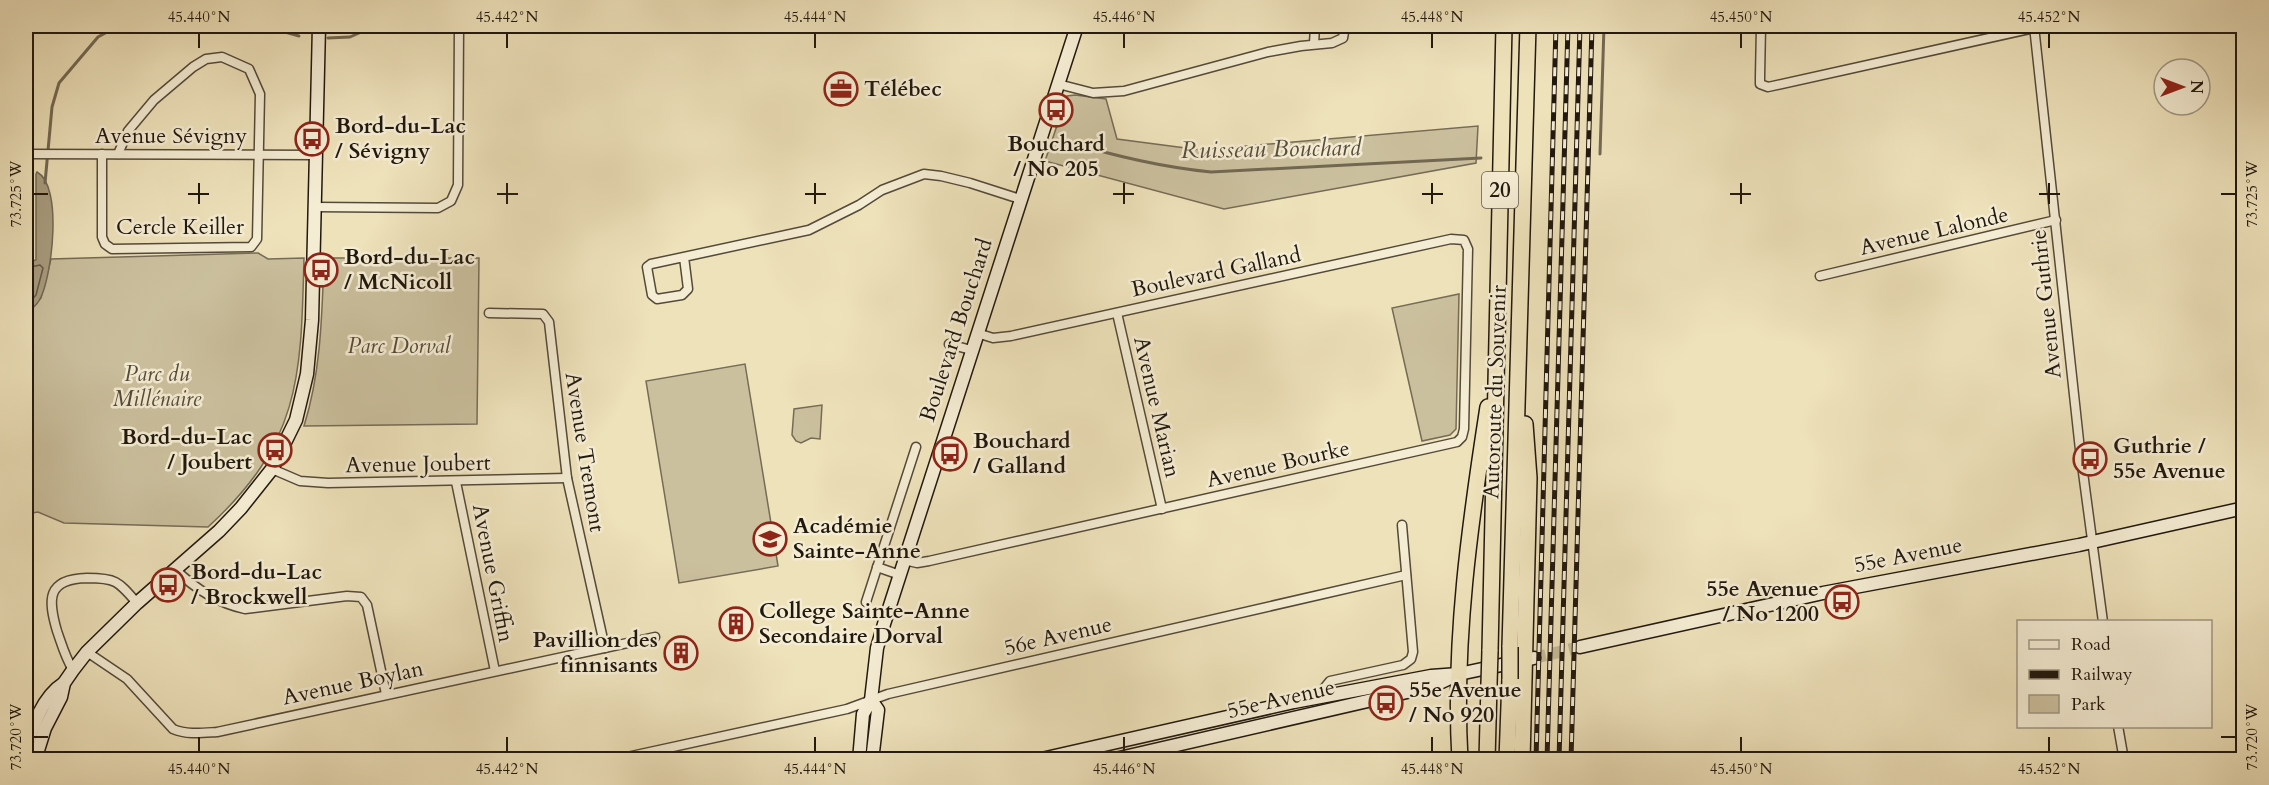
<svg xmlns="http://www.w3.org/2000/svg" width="2269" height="785" font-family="Cardo,serif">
<rect width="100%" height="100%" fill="#eee2bb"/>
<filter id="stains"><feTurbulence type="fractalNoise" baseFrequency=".00333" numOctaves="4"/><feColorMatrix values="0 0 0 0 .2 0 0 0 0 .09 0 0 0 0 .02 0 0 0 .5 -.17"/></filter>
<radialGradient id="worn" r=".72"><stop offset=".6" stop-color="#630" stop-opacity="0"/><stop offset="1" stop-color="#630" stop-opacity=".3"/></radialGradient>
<g fill="#cbc09e" stroke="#766c56" stroke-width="1.5">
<path d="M 1075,95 L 1106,99 L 1117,139 L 1201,150 L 1478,126 L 1476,163 L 1224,209 L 1045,161 L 1067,96 Z"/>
<path d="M 258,253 L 268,259 L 304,258 C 301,376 301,442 208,527 L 64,523 L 38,512 L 26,514 L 26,314 L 41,298 L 51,259 Z"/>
<path d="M 324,258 L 479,258 L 477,424 L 304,426 C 321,372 322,315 324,258 Z"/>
<path d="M 1459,294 L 1456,429 L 1450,435 L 1422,441 L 1392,308 Z"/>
<path d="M 745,364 L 778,566 L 679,583 L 646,381 Z"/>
<path d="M 822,405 L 820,439 L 811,438 L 801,443 L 796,441 L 792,435 L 794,409 Z"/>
</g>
<path fill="#a89d80" stroke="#726852" stroke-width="1.5" d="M 37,172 C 63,186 52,274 41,297 C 38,305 31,309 26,314 L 26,262 L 36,260 L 36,174 Z"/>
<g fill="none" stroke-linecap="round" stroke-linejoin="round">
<path stroke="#645a47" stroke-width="1.5" d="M 26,268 L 40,265 L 43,268 L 36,295 L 26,306"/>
<g stroke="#726852" stroke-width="3">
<path d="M 264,26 L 299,36"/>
<path d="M 328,38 L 350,37 L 375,26"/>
<path d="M 1066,141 C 1114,156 1161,167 1211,172 L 1481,158"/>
<path d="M 1600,154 L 1604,26"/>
<path d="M 45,183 L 52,107 L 59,83 L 98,37 L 118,26"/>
</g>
<path stroke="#c5ba98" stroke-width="12" stroke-dasharray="12 6" stroke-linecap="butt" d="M 1534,658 L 1580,647"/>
<g stroke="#544a39" stroke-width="11">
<g id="street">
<path d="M 1761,26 L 1760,77 L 1760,84 L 1768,87 L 2043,26"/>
<path d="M 2034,26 L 2080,450 L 2103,622"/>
<path d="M 1314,44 L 1315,26"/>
<path d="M 1058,84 L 1093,93 L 1124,91 L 1268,52 L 1301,46 L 1332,43 L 1343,38 L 1345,26"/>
<path d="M 26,154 L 316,155"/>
<path d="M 102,154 L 102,237 L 105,244 L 112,249 L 251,247 L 257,239 L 260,94 L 249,69 L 222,57 L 206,59 L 193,67 L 154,100 L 128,131 L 118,154"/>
<path d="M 316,207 L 438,208 L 451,201 L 458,185 L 459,26"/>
<path d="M 684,257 L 688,289 L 682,295 L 657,299 L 652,295 L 647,267 L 651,264 L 809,230 L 859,205 L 882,190 L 924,174 L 941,176 L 970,183 L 1020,199"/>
<path d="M 1820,276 L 2056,220"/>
<path d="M 489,313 L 543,314 L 549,322 L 567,478 L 605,648"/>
<path d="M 1117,313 L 1162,509"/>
<path d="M 949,344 L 971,350"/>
<path d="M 272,469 L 300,481 L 328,483 L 567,478"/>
<path d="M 456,482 L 495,671"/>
<path d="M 904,560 L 917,563 L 929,561 L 1457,442 L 1462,437 L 1464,429 L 1468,249 L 1464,240 L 1451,239 L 1011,336 L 993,338 L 977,333"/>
<path d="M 877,567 L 900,575"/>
<path d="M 175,569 C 195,589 218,603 245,609 L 347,596 L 361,597 L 367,605 L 386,694"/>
<path d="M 866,602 L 916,447"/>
<path d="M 87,652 L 127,679 L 173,729 C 187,735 202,733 217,732 L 655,637"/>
<path d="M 73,670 C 65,657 62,645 57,631 C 48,600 46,579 87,578 C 116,578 118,581 137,603"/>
<path d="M 1316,698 L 1330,681 L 1403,665 L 1411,659 L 1413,652 L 1402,525"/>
<path d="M 2118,726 L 2124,760"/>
<path d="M 613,760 L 847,709 L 888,694 L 1406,575"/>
</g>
</g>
<g stroke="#21180e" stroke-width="15">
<g id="secondary">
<path d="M 1580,647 L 1823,593 L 2079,545 L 2244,508"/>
<path d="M 871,700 L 878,710 L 872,760"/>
<path d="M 26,751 C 32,727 42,697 64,683"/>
<path d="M 35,760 L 45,728 L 61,697 L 64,683 L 73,670 L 87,652 L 137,603 L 219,531 L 241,508 L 272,469 L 296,420 L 307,374 L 312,320 L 319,26"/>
<path d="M 859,760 L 863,714 L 871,700 L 877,648 L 884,624 L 1077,26"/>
<path d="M 1037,760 L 1294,702 L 1431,676 L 1459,674 L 1534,658"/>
<path d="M 1111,760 L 1433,686 L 1452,677"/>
</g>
</g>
<g stroke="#21180e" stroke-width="18">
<g id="highway">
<path d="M 1510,647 L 1528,26"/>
<path d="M 1490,651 L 1504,26"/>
<path d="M 1460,760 C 1453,642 1470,523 1488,407"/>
<path d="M 1487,760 L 1489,684"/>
<path d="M 1507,760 L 1510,679"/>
<path d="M 1522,760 L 1529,478 L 1525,424"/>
</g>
</g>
<use href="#street" stroke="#f4ecd3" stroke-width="8"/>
<use href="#secondary" stroke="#f4ecd3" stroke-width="12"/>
<use href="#highway" stroke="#eee2bb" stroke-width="15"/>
<g stroke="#21180e" stroke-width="5">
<g id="rail">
<path d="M 1536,760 L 1556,26"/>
<path d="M 1547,760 L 1568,26"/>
<path d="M 1559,760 L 1580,26"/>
<path d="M 1571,760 L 1592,26"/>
</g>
</g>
<use href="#rail" stroke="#f4ecd3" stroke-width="3" stroke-dasharray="9" stroke-linecap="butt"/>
<g stroke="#21180e" stroke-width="18" stroke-linecap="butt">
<g id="highway-bridge">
<path d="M 1510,679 L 1510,647"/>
<path d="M 1489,684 L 1490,651"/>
</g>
</g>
<use href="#highway-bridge" stroke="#eee2bb" stroke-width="15"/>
</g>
<path fill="none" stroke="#21180e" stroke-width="2" d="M 199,33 L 199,48M 507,33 L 507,48M 815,33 L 815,48M 1124,33 L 1124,48M 1432,33 L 1432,48M 1741,33 L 1741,48M 2049,33 L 2049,48M 199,183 L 199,204M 507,183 L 507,204M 815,183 L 815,204M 1124,183 L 1124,204M 1432,183 L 1432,204M 1741,183 L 1741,204M 2049,183 L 2049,204M 33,194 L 48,194M 188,194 L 209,194M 497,194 L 518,194M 805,194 L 826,194M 1113,194 L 1134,194M 1422,194 L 1443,194M 1730,194 L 1751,194M 2039,194 L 2060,194M 2221,194 L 2236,194M 33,737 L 48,737M 199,737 L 199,752M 507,737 L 507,752M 815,737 L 815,752M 1124,737 L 1124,752M 1432,737 L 1432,752M 1741,737 L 1741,752M 2049,737 L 2049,752M 2221,737 L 2236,737"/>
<defs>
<g id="office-ring" transform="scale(1.725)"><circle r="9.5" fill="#f4ecd3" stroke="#8f2418" stroke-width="1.5"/><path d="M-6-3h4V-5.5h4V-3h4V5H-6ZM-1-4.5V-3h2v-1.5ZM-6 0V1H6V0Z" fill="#8f2418"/></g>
<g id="bus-ring" transform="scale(1.725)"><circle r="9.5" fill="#f4ecd3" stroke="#8f2418" stroke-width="1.5"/><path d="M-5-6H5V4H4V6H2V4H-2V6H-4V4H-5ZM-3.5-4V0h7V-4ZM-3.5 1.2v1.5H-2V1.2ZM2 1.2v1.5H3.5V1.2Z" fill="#8f2418"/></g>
<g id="school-ring" transform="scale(1.725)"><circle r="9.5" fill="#f4ecd3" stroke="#8f2418" stroke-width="1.5"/><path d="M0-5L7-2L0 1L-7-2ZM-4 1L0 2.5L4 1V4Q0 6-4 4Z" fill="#8f2418"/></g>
<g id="building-ring" transform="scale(1.725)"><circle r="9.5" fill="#f4ecd3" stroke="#8f2418" stroke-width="1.5"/><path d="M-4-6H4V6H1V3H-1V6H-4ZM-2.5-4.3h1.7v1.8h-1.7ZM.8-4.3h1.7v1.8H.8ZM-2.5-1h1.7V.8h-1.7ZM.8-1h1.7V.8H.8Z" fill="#8f2418"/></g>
</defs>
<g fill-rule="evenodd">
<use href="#office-ring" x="841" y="89"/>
<use href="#bus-ring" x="1056" y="110"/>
<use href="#bus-ring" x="312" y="139"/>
<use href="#bus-ring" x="321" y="270"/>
<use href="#bus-ring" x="275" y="450"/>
<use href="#bus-ring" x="950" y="454"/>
<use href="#bus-ring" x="2090" y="459"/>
<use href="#school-ring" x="770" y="539"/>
<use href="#bus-ring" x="168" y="585"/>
<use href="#bus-ring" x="1842" y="602"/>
<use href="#building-ring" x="736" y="624"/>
<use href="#building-ring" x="681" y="653"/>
<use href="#bus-ring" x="1386" y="703"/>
</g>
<g text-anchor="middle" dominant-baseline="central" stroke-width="5" stroke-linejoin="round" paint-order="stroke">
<rect fill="#f4ecd3" stroke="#605849" stroke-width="1.5" x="1482" y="172" width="36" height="36" rx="4.5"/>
<g font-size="21" font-weight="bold" fill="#21180e">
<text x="1500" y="190">20</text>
</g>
<g font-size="22" font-weight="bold" fill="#21180e" stroke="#f4ecd3" text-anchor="start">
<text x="864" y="89">Télébec</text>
<text x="335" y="126">Bord-du-Lac<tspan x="335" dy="25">/ Sévigny</tspan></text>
<text x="1056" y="144" text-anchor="middle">Bouchard<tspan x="1056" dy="25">/ No 205</tspan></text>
<text x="344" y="257">Bord-du-Lac<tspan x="344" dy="25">/ McNicoll</tspan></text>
<text x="252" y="437" text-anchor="end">Bord-du-Lac<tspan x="252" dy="25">/ Joubert</tspan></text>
<text x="973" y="441">Bouchard<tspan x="973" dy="25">/ Galland</tspan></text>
<text x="2113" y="446">Guthrie /<tspan x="2113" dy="25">55e Avenue</tspan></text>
<text x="793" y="526">Académie<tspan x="793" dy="25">Sainte-Anne</tspan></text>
<text x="191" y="572">Bord-du-Lac<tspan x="191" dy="25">/ Brockwell</tspan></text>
<text x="1819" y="589" text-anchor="end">55e Avenue<tspan x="1819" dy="25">/ No 1200</tspan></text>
<text x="759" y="611">College Sainte-Anne<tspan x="759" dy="25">Secondaire Dorval</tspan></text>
<text x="658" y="640" text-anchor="end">Pavillion des<tspan x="658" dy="25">finnisants</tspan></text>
<text x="1409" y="690">55e Avenue<tspan x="1409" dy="25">/ No 920</tspan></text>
</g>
<g font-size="22" fill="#21180e" stroke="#f4ecd3">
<text x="171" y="136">Avenue Sévigny</text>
<text x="180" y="227">Cercle Keiller</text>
<text transform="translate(1934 231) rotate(-13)">Avenue Lalonde</text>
<text transform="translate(1216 272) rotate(-12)">Boulevard Galland</text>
<text transform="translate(2046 304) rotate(-96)">Avenue Guthrie</text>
<text transform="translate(956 330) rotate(-72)">Boulevard Bouchard</text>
<text transform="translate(1495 392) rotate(-88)">Autoroute du Souvenir</text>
<text transform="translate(1157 407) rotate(77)">Avenue Marian</text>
<text transform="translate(585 452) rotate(81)">Avenue Tremont</text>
<text transform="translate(418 464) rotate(-1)">Avenue Joubert</text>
<text transform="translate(1278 464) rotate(-13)">Avenue Bourke</text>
<text transform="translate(1908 555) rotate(-11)">55e Avenue</text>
<text transform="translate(493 573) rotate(79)">Avenue Griffin</text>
<text transform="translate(1058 636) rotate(-13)">56e Avenue</text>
<text transform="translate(353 683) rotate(-12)">Avenue Boylan</text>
<text transform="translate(1281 699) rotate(-13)">55e Avenue</text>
</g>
<g font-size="22" font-style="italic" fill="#544a39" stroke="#f4ecd3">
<text x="399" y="346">Parc Dorval</text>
<text x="157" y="374">Parc du<tspan x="157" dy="25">Millénaire</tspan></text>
</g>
<g font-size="24" font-style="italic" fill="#574d3c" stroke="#f4ecd3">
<text transform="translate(1271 149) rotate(-1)">Ruisseau Bouchard</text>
</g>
</g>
<rect width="2269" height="785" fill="none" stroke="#eee2bb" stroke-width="66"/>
<rect x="2017" y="620" width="195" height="108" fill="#f4ecd3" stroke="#a09784" stroke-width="1.5"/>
<rect x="2029" y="640" width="30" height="9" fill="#f4ecd3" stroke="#a09784" stroke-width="1.5"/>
<text x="2071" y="650" font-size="18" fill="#21180e">Road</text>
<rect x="2029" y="670" width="30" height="9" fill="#21180e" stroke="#a09784" stroke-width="1.5"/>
<text x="2071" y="680" font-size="18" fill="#21180e">Railway</text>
<rect x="2029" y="695" width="30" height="18" fill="#cbc09e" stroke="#a09784" stroke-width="1.5"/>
<text x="2071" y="710" font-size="18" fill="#21180e">Park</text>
<g transform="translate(2182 87) rotate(90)"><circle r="28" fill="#f4ecd3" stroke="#a09784" stroke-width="1.5"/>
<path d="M0-4.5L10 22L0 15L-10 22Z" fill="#8f2418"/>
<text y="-9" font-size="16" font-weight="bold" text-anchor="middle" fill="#21180e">N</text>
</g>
<rect x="33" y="33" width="2203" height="719" fill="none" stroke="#21180e" stroke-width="2"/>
<g font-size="15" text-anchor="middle" fill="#21180e">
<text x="199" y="22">45.440°N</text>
<text x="507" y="22">45.442°N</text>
<text x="815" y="22">45.444°N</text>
<text x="1124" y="22">45.446°N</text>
<text x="1432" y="22">45.448°N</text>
<text x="1741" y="22">45.450°N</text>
<text x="2049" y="22">45.452°N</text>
<text transform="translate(2252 194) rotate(-90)" y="5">73.725°W</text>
<text transform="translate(16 194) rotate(-90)" y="5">73.725°W</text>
<text transform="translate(2252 737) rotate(-90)" y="5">73.720°W</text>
<text transform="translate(16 737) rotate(-90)" y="5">73.720°W</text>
<text x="199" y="774">45.440°N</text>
<text x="507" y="774">45.442°N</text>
<text x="815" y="774">45.444°N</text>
<text x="1124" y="774">45.446°N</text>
<text x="1432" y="774">45.448°N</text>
<text x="1741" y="774">45.450°N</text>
<text x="2049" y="774">45.452°N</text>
</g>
<rect width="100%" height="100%" filter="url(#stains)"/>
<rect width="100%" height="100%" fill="url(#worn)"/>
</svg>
